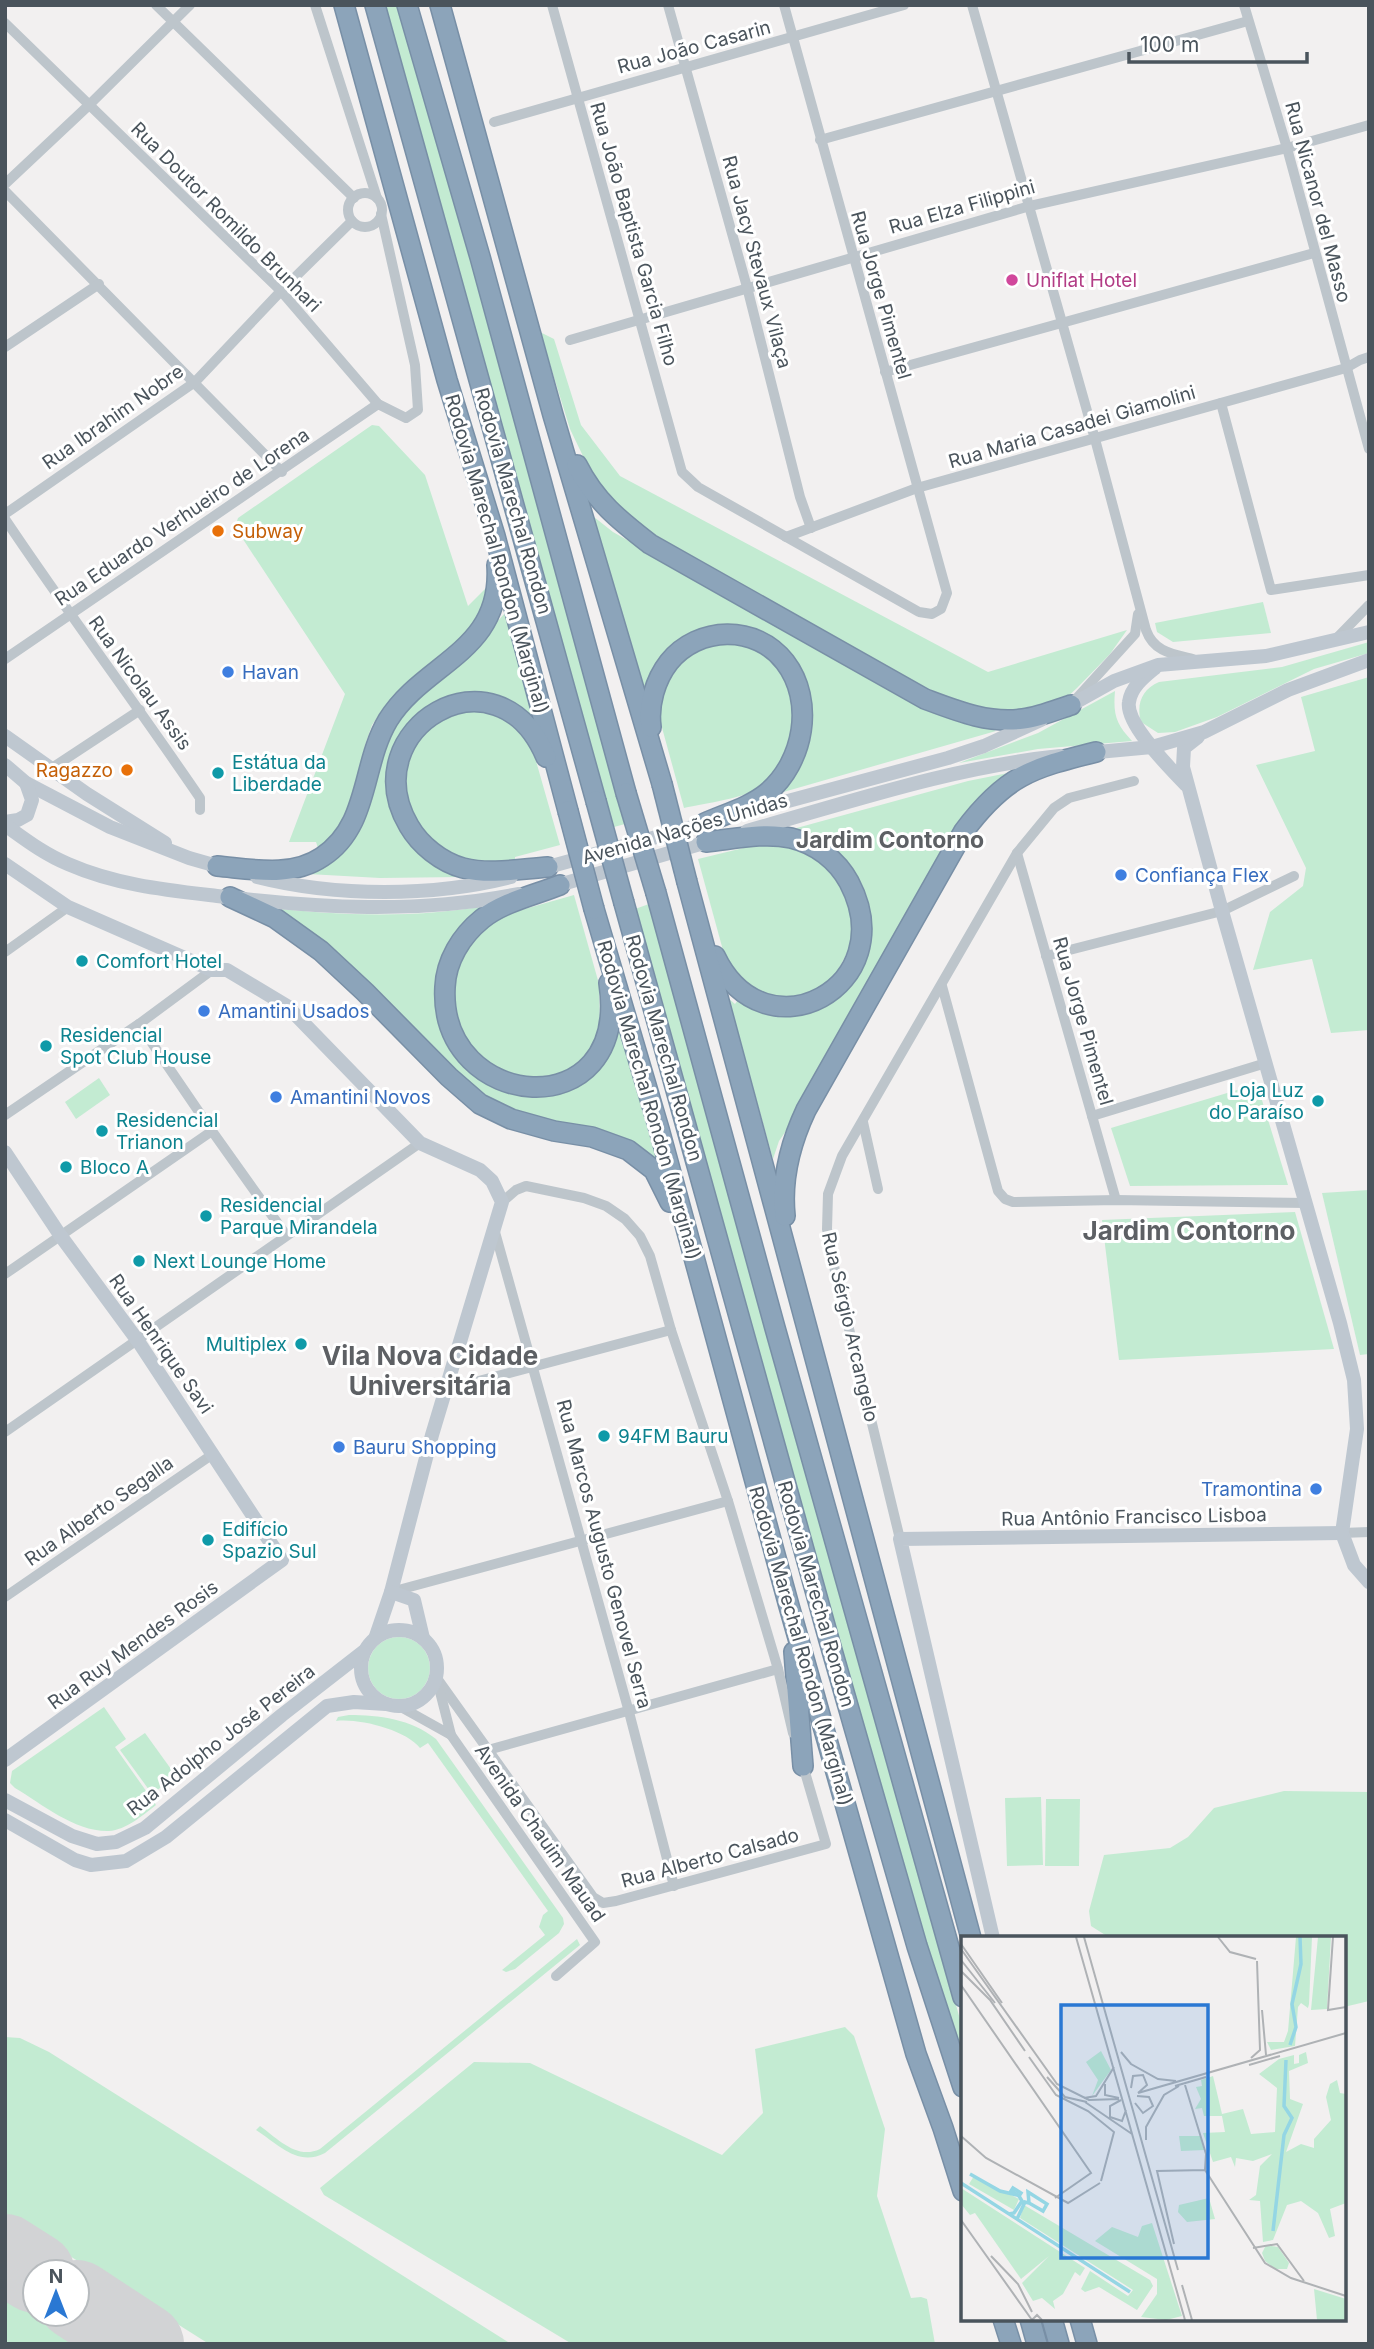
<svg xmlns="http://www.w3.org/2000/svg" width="1374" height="2349" font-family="Inter,sans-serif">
<rect width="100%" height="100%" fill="#f2f0f0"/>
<g fill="#c3ebd2">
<path d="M 383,5 L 399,5 L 622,803 L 620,808 L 625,824 L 614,827 L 606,807 Z"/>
<path d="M 540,332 L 554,339 L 581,425 L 620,476 L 988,672 L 1127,630 L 1110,654 L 1077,688 L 1063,701 L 1043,708 L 1003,714 L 941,700 L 670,549 L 622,514 L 593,477 L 570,429 Z"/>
<path d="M 372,425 L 379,426 L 425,475 L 468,606 L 492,582 L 488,598 L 467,636 L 400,691 L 384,707 L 372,725 L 365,745 L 352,802 L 339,830 L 319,851 L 316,842 L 289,842 L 345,694 L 235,527 L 238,518 Z"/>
<path d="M 594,517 L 613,532 L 659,558 L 996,731 L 780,793 C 793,774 811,752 810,727 C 810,714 807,701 805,688 L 730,626 L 652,672 L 643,690 Z"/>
<path d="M 1263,602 L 1271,633 L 1173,642 L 1157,632 L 1155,623 Z"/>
<path d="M 505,613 L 533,716 C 501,696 469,689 434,704 L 391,796 L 461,877 L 380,878 L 308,874 L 320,867 L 397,718 L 478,643 Z"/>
<path d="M 727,640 C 737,642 750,644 758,649 C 803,677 806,749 766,784 C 749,798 706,803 684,808 L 661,724 L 659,710 L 665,682 L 685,654 Z"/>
<path d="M 1369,642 L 1369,653 L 1314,669 L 1217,717 L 1175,732 L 1158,733 L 1141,722 C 1136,704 1142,689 1159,682 L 1282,667 Z"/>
<path d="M 1369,677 L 1369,1030 L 1331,1033 L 1312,959 L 1253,970 L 1270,912 L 1303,886 L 1306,868 L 1256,765 L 1315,751 L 1301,697 Z"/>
<path d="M 1115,691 C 1113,715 1116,724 1132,741 L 1038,749 L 959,763 L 1038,733 Z"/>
<path d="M 484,707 C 505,720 523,731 534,754 L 560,845 L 515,857 L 515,862 L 487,865 L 459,860 L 422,835 L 404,799 L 410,746 L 439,716 Z"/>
<path d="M 1008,773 L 982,798 L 797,1115 L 779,1141 L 773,1159 L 728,998 L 735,1004 L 738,1000 L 759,1011 L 785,1014 L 857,974 L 866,959 L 870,942 L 870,923 L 863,890 L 855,873 L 793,829 L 968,781 Z"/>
<path d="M 764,843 L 789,843 L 825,863 L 851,899 L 854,939 L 831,984 L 794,1000 L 764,995 L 739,979 L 724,954 L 698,859 Z"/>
<path d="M 574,895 L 599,984 L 600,1023 L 595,1047 L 572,1072 L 517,1080 L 489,1066 L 461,1035 L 452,996 L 456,969 L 478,931 L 507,914 Z"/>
<path d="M 497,904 L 436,987 L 436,1003 L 446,1036 L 535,1094 L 613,1041 L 616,1042 L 619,1025 L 657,1159 L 645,1151 L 532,1118 L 483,1097 L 262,907 C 341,916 418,919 497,904 Z"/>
<path d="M 649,904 L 963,2030 L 963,2063 L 932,1969 L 872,1762 L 635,909 Z"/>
<path d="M 99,1078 L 110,1095 L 76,1119 L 65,1102 Z"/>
<path d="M 1257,1084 L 1288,1185 L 1130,1186 L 1111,1128 Z"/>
<path d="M 1369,1190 L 1369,1354 L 1360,1355 L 1322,1193 Z"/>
<path d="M 1295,1212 L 1334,1349 L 1119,1360 L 1102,1220 Z"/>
<circle cx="399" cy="1668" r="31"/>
<path d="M 104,1707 L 126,1739 L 115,1747 L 156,1805 C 143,1815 126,1830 109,1831 C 75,1832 42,1804 15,1788 L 10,1783 L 12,1771 Z"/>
<path d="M 349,1715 C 379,1715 411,1719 436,1739 L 563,1918 L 564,1924 L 559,1933 L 515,1969 L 506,1972 L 502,1970 L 545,1935 L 539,1927 L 543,1915 L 548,1911 L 428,1743 L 420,1748 C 406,1730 359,1718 336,1721 L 338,1717 Z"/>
<path d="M 145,1733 L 176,1776 L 152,1794 L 120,1750 Z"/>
<path d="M 1284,1791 L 1369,1792 L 1369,2001 L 1344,2007 L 1344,1938 L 1110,1938 L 1091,1926 L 1089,1911 L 1104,1855 L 1170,1848 L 1188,1837 L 1214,1808 Z"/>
<path d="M 1041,1797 L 1043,1865 L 1007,1866 L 1005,1798 Z"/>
<path d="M 1046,1799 L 1080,1799 L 1079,1866 L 1045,1866 Z"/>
<path d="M 577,1939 L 580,1945 L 325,2153 C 298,2167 279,2145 256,2130 L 260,2126 C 278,2139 297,2160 320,2149 Z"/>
<path d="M 845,2027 L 854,2036 L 885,2129 L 877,2196 L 911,2298 L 921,2297 L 927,2299 L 935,2344 L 572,2344 L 324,2195 L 320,2188 L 474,2062 L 530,2063 L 722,2155 L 763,2113 L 755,2049 Z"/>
<path d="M 5,2037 L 20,2038 L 49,2052 L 511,2344 L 209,2344 L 5,2215 Z"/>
<path d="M 5,2297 L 78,2344 L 5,2344 Z"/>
</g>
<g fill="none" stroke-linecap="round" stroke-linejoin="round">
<g stroke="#d2d3d5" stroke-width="80">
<path d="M 5,2254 L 35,2273"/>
<path d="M 77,2300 L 144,2344"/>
</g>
<g stroke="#788fa6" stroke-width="22">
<g id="highway">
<path d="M 344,5 L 447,380 L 495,536 L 568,811"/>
<path d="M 375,5 L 596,801"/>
<path d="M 407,5 L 480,257 L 626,793"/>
<path d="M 440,5 L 553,415 L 662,784"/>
<path d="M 577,465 C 595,501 619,520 650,544 L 925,699 C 957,711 989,724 1023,719 C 1039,717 1056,710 1071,705"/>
<path d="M 651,727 C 648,705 655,680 669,662 C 698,626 756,624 785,662 C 815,701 804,762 767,793 C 750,807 725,814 705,823"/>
<path d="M 546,757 C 497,641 352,729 409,826 C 420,845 441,862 463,868 C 490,875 520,869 548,867"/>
<path d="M 706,842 C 734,839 764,832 791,838 C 816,844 837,860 849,882 C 904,986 765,1061 715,956"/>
<path d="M 217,866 C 251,869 291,878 322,857 C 370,826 361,765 388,720 C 424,662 503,652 497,565"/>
<path d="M 687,882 L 971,1938"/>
<path d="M 560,885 C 535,895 503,902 482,919 C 461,936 446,961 445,987 C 438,1112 631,1130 609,983"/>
<path d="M 656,893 L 775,1328 L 963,1997"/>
<path d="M 230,897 L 275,918 L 321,951 L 365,992 L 449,1077 L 480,1104 L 511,1119 L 554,1131 L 592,1137 L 628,1150 L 654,1170 L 670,1202"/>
<path d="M 624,903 L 829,1640 L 917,1946 L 963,2087"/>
<path d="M 594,909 L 659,1129 L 789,1606 L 916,2054 L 943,2128 L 963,2191"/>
<path d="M 785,1216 C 781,1178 790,1144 806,1110 L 964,831 C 1005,776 1031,768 1096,752"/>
<path d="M 794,1652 L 803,1766"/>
<path d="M 1003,2319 L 1011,2344"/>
<path d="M 1030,2319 L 1037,2344"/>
<path d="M 1052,2319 L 1059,2344"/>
<path d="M 1080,2319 L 1087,2344"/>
</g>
</g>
<g stroke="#bdc5cb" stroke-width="10">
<path d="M 156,5 L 354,198"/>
<path d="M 315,5 L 377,198"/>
<path d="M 552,5 L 682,472 L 698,487 L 919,612 L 932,614 L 941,609 L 947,593 L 784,5"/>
<path d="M 668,5 L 747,287 L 800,497 L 811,528"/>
<path d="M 972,5 L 1095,439 L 1146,630 C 1154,652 1172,654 1193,659"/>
<path d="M 1244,5 L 1287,148 L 1369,449"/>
<path d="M 5,23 L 281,291 L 378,404 L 406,418 L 418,410 L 415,365 L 381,214"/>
<path d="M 494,122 L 904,5"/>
<path d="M 820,140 L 1248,21"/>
<path d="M 5,184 L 88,106 L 190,5"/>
<path d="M 5,191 L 282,472"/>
<circle cx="365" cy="210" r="17"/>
<path d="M 570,340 L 1030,206 L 1287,148 L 1369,125"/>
<path d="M 5,347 L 99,284"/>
<path d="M 885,372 L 1314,253"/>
<path d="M 1221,403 L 1271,590 L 1369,575"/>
<path d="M 5,514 L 195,382 L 281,291 L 352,221"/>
<path d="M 5,519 C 68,613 136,704 200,798 L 200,810"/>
<path d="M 786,537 L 917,488 L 1346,368 L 1360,360 L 1369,357"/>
<path d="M 1334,641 L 1369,605"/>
<path d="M 5,659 L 378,404"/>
<path d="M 1075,700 L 1135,634 L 1138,614"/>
<path d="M 52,768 L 140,710"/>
<path d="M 1017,853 L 1116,1200"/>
<path d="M 5,952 L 68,907"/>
<path d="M 1046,956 L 1222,911 L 1294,876"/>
<path d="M 942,986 L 998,1191 L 1005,1199 L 1013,1202 L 1116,1200 L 1306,1203"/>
<path d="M 139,1024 L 212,1131 L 286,1235"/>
<path d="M 5,1115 L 139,1024 L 212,970"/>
<path d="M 1092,1116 L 1266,1063"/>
<path d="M 863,1122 L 878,1189"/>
<path d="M 502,1202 L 516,1190 L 526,1186 L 584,1198 L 606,1206 L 625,1219 L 640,1236 L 650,1256 L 671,1330 L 728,1501 L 778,1669 L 793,1733"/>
<path d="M 495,1232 L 629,1712 L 674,1886"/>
<path d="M 5,1274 L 212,1131"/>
<path d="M 445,1390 L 671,1330"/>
<path d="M 5,1432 L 420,1143"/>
<path d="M 1342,1533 L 1369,1532"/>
<path d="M 900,1539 L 835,1271 L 827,1229 L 828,1194 L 842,1156 L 1017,853 L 1054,808 L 1069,798 L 1134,781"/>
<path d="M 391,1592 L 728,1501"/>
<path d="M 5,1597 L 213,1454"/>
<path d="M 436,1677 L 593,1897 L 603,1903 L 616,1901 L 826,1844 L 802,1762"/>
<path d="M 399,1706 L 451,1735 L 438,1684"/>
<path d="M 451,1735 L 595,1942 L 556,1976"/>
<path d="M 488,1750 L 778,1669"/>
</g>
<g stroke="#bec7d0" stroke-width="14">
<path d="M 1155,668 C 1144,677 1131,687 1129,702 C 1125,724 1171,769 1186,785"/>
<path d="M 1062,710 L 1114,681 L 1158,665 L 1266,656 L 1369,632"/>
<path d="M 5,736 L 87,794 L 165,843"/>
<path d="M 1198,737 L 1184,748 L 1183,767 L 1222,911 L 1340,1323 L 1354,1380 L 1357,1429 L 1342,1533 L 1354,1565 L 1369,1582"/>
<path d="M 1087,753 L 1152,747 L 1204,732 L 1288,690 L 1369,660"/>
<path d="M 5,765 L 26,783 L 110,827 L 189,858 L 224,868"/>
<path d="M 747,812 L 948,758 L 984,746 L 1041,720"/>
<path d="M 5,822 L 18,820 L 27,815 L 32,800 L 26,783"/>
<path d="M 5,825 C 26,840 44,854 68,864 C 116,885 166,890 217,896 C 320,908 417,914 518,894"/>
<path d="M 747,831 C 850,802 953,767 1060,756"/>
<path d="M 5,864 L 68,907 L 212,970 L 227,970 L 287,1006 L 420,1143 L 480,1170 L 492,1181 L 502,1202 L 432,1435 L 391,1592 L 376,1636"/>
<path d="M 541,869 L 714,821"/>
<path d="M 257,877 C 336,897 433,897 511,877"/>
<path d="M 552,887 L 714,840"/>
<path d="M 5,1152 L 60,1235 L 138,1341 L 282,1560 L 5,1760"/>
<path d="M 391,1592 L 414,1600 L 423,1638"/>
<circle cx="399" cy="1668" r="38"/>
<path d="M 5,1800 L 72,1836 L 97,1844 L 116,1842 L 145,1828 L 282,1715 L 363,1652"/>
<path d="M 5,1820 L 75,1860 L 91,1865 L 126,1861 L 166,1837 L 327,1706 L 354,1702 L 386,1704"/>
<path d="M 993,1938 L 900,1539 L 1342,1533"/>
</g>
<use href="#highway" stroke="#8ca4ba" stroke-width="19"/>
<g stroke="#788fa6" stroke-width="22" stroke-linecap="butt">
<g id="highway-bridge">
<path d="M 662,784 L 687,882"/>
<path d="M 626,793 L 656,893"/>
<path d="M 596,801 L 624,903"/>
<path d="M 568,811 L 594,909"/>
</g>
</g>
<use href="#highway-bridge" stroke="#8ca4ba" stroke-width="19"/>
</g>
<circle fill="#d1479c" stroke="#fff" stroke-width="2.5" cx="1012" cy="280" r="7"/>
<g fill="#e8710a" stroke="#fff" stroke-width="2.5">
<circle cx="218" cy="531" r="7"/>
<circle cx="127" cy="770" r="7"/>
</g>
<g fill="#3f7fe0" stroke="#fff" stroke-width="2.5">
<circle cx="228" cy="672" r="7"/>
<circle cx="1121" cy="875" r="7"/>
<circle cx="204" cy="1011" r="7"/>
<circle cx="276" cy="1097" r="7"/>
<circle cx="339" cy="1447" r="7"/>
<circle cx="1316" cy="1489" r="7"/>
</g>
<g fill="#0f9aa8" stroke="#fff" stroke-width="2.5">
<circle cx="218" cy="773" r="7"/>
<circle cx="82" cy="961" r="7"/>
<circle cx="46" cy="1046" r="7"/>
<circle cx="1318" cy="1101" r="7"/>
<circle cx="102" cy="1131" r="7"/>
<circle cx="66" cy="1167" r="7"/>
<circle cx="206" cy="1216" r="7"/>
<circle cx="139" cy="1261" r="7"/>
<circle cx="301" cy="1344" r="7"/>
<circle cx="604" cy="1436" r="7"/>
<circle cx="208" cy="1540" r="7"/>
</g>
<g text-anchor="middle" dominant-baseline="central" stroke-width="6" stroke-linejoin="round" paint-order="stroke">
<g font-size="19" fill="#4a545c" stroke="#fff">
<text transform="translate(694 47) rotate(-15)">Rua João Casarin</text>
<text transform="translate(1318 202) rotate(75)">Rua Nicanor del Masso</text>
<text transform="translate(962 207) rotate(-16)">Rua Elza Filippini</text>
<text transform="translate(226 217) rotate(45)">Rua Doutor Romildo Brunhari</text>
<text transform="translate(634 234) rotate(74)">Rua João Baptista Garcia Filho</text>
<text transform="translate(757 262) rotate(75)">Rua Jacy Stevaux Vilaça</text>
<text transform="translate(881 295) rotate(74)">Rua Jorge Pimentel</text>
<text transform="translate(113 417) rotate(-35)">Rua Ibrahim Nobre</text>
<text transform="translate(1072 427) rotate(-16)">Rua Maria Casadei Giamolini</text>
<text transform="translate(513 501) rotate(74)">Rodovia Marechal Rondon</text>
<text transform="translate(182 517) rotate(-34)">Rua Eduardo Verhueiro de Lorena</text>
<text transform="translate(497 554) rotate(74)">Rodovia Marechal Rondon (Marginal)</text>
<text transform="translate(140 683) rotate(54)">Rua Nicolau Assis</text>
<text transform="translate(685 829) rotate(-16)">Avenida Nações Unidas</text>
<text transform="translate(1083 1021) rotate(74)">Rua Jorge Pimentel</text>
<text transform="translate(664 1048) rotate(74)">Rodovia Marechal Rondon</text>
<text transform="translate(649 1100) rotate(74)">Rodovia Marechal Rondon (Marginal)</text>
<text transform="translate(850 1327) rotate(77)">Rua Sérgio Arcangelo</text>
<text transform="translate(161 1344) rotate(55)">Rua Henrique Savi</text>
<text transform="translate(99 1511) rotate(-35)">Rua Alberto Segalla</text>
<text transform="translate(1134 1517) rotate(-1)">Rua Antônio Francisco Lisboa</text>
<text transform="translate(604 1554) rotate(75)">Rua Marcos Augusto Genovel Serra</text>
<text transform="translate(816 1594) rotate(74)">Rodovia Marechal Rondon</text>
<text transform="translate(133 1645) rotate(-36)">Rua Ruy Mendes Rosis</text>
<text transform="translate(801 1646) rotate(74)">Rodovia Marechal Rondon (Marginal)</text>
<text transform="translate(221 1740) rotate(-38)">Rua Adolpho José Pereira</text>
<text transform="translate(540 1833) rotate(55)">Avenida Chauim Mauad</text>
<text transform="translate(710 1858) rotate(-15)">Rua Alberto Calsado</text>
</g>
<g font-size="19" fill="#b23c85" stroke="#fff" text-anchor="start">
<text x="1026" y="280">Uniflat Hotel</text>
</g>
<g font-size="19" fill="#c56008" stroke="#fff" text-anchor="start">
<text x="232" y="531">Subway</text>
<text x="113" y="770" text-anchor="end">Ragazzo</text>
</g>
<g font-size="19" fill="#366cbe" stroke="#fff" text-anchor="start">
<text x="242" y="672">Havan</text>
<text x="1135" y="875">Confiança Flex</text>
<text x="218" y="1011">Amantini Usados</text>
<text x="290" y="1097">Amantini Novos</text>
<text x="353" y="1447">Bauru Shopping</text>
<text x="1302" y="1489" text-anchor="end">Tramontina</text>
</g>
<g font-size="19" fill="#0d838f" stroke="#fff" text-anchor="start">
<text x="232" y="762">Estátua da<tspan x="232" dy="22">Liberdade</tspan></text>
<text x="96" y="961">Comfort Hotel</text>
<text x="60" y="1035">Residencial<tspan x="60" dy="22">Spot Club House</tspan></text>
<text x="1304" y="1090" text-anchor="end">Loja Luz<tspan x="1304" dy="22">do Paraíso</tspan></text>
<text x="116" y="1120">Residencial<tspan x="116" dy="22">Trianon</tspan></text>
<text x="80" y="1167">Bloco A</text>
<text x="220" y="1205">Residencial<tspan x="220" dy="22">Parque Mirandela</tspan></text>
<text x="153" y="1261">Next Lounge Home</text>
<text x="287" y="1344" text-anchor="end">Multiplex</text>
<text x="618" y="1436">94FM Bauru</text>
<text x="222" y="1529">Edifício<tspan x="222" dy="22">Spazio Sul</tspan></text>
</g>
<g font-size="23" font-weight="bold" fill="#5d6064" stroke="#fff">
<text x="890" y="840">Jardim Contorno</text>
</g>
<g font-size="26" font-weight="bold" fill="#5d6064" stroke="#fff">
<text x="1189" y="1230">Jardim Contorno</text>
<text x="430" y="1355">Vila Nova Cidade<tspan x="430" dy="30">Universitária</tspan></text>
</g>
</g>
<g transform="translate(961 1936)">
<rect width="385" height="385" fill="#f2f0f0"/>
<path d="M 335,1 L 351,1 L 348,68 L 347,72 L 340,67 L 337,71 L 334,110 L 310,114 L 306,106 L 323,106 L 327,95 ZM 357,1 L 370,1 L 366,73 L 350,74 ZM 140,115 L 150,134 L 131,160 L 137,144 L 125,126 ZM 345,116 L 347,127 L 328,135 L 329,163 L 342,168 L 325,216 L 340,208 L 353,212 L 353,203 L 370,184 L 365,161 L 369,148 L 376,144 L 379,157 L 385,158 L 385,267 L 369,273 L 374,300 L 368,302 L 357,277 L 340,265 L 326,269 L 312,304 L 302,306 L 299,265 L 288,264 L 295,259 L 299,230 L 311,218 L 292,225 L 275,222 L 274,231 L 270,221 L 252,226 L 242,197 L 264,196 L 261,180 L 243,180 L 241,172 L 234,173 L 240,163 L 235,151 L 241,150 L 240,144 L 252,140 L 261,178 L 282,173 L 290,198 L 314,196 L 316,152 L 298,138 L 318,123 L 333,119 L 333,128 L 338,127 L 338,119 ZM 218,200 L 239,200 L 243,214 L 220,215 ZM 13,240 L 58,263 L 53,274 L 8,248 ZM 0,252 L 124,332 L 119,340 L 114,336 L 102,358 L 92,365 L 94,373 L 81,362 L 72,365 L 61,347 L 88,320 L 60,343 L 14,277 L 9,279 L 0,268 ZM 248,262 L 254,283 L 226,286 L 217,276 L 218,269 ZM 63,269 L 189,344 L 192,350 L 176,374 L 138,351 L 124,356 L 120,353 L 129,335 L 167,360 L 172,354 L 59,282 ZM 191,287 L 221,380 L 205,384 L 180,381 L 196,358 L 196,343 L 134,305 L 151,291 L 177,301 L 181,290 ZM 305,309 L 317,311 L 328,327 L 326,333 L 314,333 L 304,325 L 301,317 ZM 353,353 L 385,363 L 384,384 L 356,384 Z" fill="#c3ebd2"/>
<path fill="none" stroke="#94d6e4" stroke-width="3.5" d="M 329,109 L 335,91 L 331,68 L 340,28 L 339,1M 9,238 L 39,255 L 56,259M 0,247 L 169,356M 52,252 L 60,257 L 58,260 L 50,255 ZM 67,256 L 86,268 L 82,275 L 68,267 ZM 48,278 L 53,277 L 61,265 L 58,260M 56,283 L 64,266 L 68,267M 312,295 L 323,199 L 331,182 L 323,170 L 325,124"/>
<path fill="none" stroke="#afb2b5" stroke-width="2" d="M 115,1 L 224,384M 123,1 L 217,334M 257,1 L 269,16 L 295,23M 372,1 L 367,74 L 385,71M 0,8 L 41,67M 0,13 L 96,148 L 128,164 L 158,163M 0,24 L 34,67M 0,35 L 29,64 L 64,115M 0,49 L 130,237 L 94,262M 301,74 L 305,119M 160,116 L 170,128 L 197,143 L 215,145M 68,121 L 95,159 L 127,175 L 153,196 L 140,245M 290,122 L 299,114 L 296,25M 288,129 L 319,120M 86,141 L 104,161 L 126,166M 144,148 L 144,159 L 158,162M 224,149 L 245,218 L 244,234M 214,150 L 245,141M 170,152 L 172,140 L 182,139 L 186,149 L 177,157M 177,157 L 385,97M 123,162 L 135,160 L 153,131M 160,164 L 149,170 L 149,181 L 161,185 L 165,174M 124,166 L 171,198M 174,167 L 182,177 L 192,170 L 188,161 L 176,160M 0,200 L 25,222 L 107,267 L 139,247M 185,204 L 185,191 L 203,159 L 218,150M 244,234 L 304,327 L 330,342 L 385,360M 0,284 L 71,384 L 76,379 L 81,384M 213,308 L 196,235 L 244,234M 292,312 L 316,308 L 343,345M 30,320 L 57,348 L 71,376M 221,349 L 231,384"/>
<path fill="#2a78d3" fill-opacity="0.15" stroke="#2a78d3" stroke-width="3.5" d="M 100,69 L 247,69 L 247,322 L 100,322 Z"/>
<rect width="385" height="385" fill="none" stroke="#4a545c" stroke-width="3.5"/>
</g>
<rect width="1374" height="2349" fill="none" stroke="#4a545c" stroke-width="14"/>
<g transform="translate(56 2293)"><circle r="33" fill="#ffffff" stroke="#b7bbbe" stroke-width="2"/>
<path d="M0-5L12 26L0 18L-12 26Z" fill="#2a78d3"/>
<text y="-10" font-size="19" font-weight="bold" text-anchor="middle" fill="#4a545c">N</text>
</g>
<path d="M1129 52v10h178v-10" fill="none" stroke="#4a545c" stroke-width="3.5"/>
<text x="1140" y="52" font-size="21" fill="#4a545c" stroke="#ffffff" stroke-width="5" paint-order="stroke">100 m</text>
</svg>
